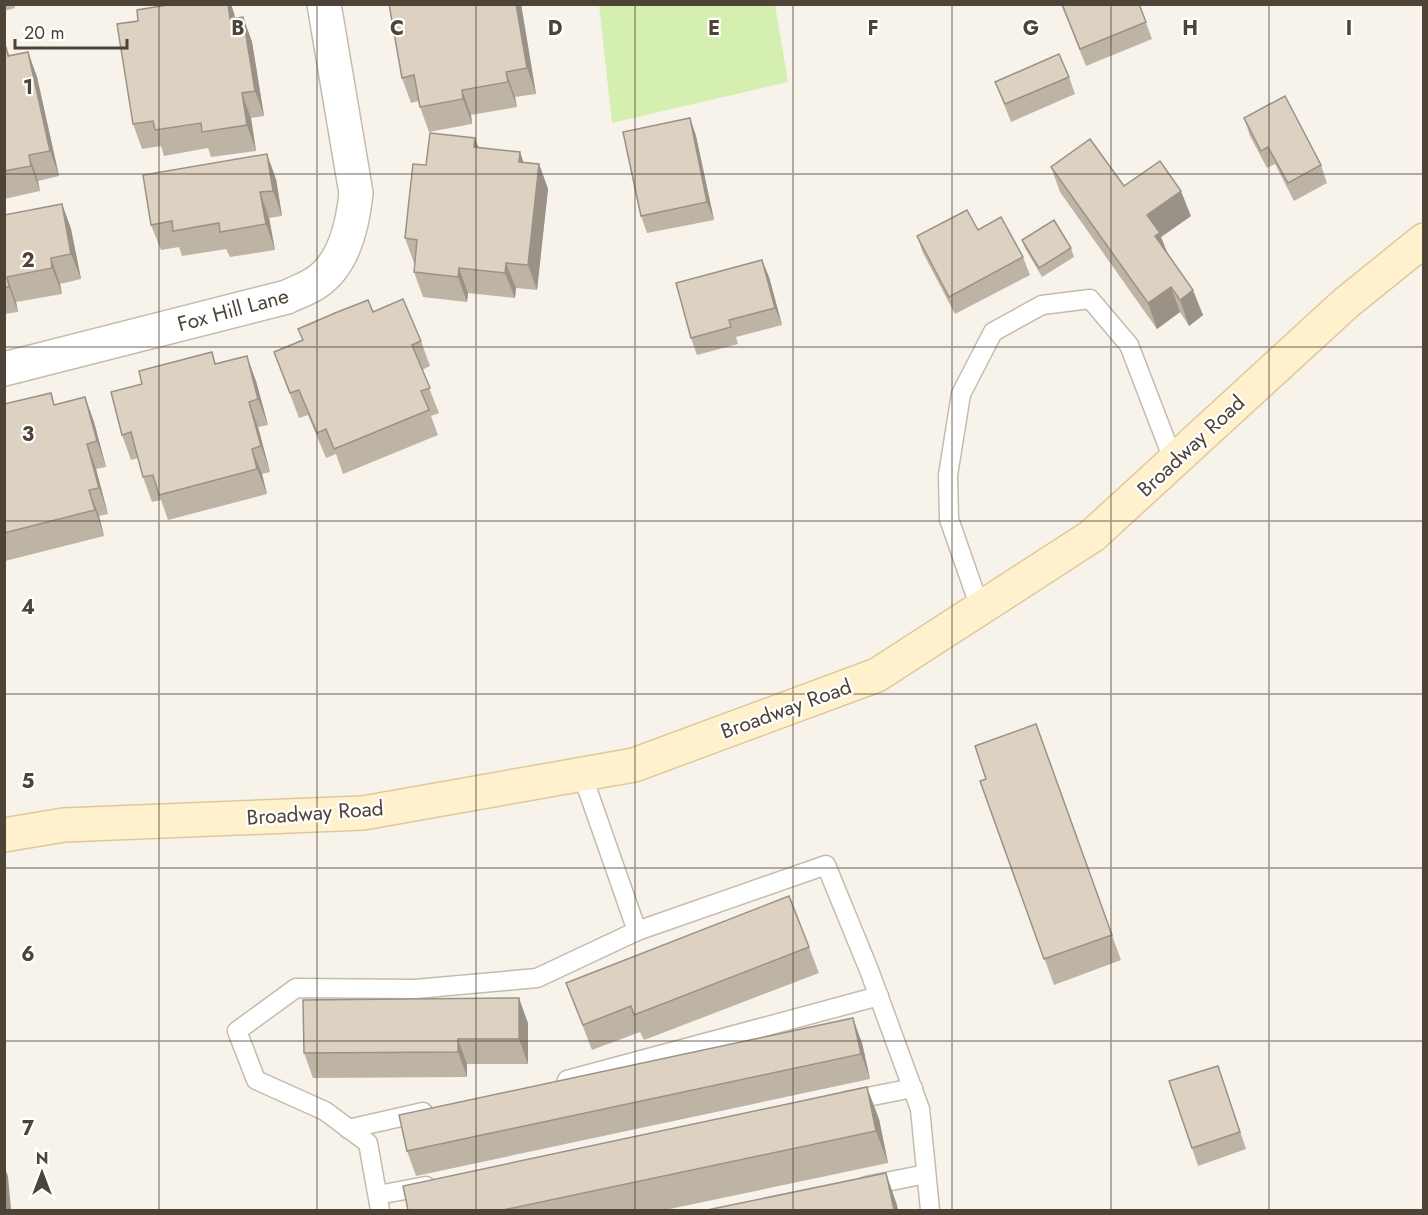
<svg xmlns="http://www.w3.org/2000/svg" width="1428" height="1215" font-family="Jost,sans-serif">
<rect width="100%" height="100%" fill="#f7f3eb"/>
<path fill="#d4efaf" d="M 599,5 L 775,5 L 788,82 L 612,123 Z"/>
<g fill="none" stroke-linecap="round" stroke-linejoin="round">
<g stroke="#c4bbac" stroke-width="21">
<g id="service">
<path d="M 980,608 L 949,519 L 948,475 L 961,394 L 993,332 L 1042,305 L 1090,299 L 1129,345 L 1174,462"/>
<path d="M 582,774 L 637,931"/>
<path d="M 567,1080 L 879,996"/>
<path d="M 847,1101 L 913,1088"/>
<path d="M 348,1129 L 423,1112"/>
<path d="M 866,1186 L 926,1174"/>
<path d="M 378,1195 L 426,1186"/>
<path d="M 380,1210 L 368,1143 L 325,1111 L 256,1080 L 237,1031 L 296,988 L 415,989 L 537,978 L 637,931 L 826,865 L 869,970 L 920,1109 L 930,1210"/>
</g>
</g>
<g stroke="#c4bbac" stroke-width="36">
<path id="minor" d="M 4,369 L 287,297 C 297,292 309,288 317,282 C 345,263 353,223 356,193 L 324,4"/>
</g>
<g stroke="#dfc998" stroke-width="36">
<path id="secondary" d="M 4,835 L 64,825 L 363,813 L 634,765 L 877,675 L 1092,536 L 1346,303 L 1424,240"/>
</g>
<use href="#service" stroke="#fff" stroke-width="18"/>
<use href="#minor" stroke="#fff" stroke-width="33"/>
<use href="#secondary" stroke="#fff1cd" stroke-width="33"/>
</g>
<g fill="#beb4a6">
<path d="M 4,4 L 14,4 L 15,8 L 4,11 Z"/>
<path d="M 389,4 L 521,4 L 536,94 L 515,97 L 517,107 L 471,115 L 472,124 L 429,132 L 420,107 L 419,101 L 411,103 L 402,78 Z"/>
<path d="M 1061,4 L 1139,4 L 1152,39 L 1086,66 Z"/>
<path d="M 234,13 L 235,18 L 243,17 L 252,42 L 264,116 L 251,118 L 256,151 L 211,157 L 208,148 L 164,156 L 161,146 L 142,149 L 133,124 L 138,21 Z"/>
<path d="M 4,47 L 6,47 L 10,56 L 28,52 L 37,77 L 59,176 L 38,181 L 40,191 L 4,199 Z"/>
<path d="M 1069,77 L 1075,94 L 1011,122 L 995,82 Z"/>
<path d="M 690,118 L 696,136 L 714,220 L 647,233 L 641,216 Z"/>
<path d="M 1244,118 L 1321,165 L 1327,183 L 1294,201 L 1275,164 L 1267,168 L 1250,136 Z"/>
<path d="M 475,138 L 478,148 L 523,162 L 539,164 L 548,189 L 537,290 L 516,288 L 515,298 L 468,293 L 467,302 L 423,297 L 414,272 L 415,264 L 414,263 L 405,238 L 426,165 Z"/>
<path d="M 1051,167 L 1124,186 L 1191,216 L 1161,237 L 1168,254 L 1203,315 L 1189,326 L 1180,312 L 1157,329 L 1060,192 Z"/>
<path d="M 276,179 L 282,216 L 269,218 L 275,250 L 230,257 L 226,249 L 182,256 L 179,247 L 161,250 L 151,225 Z"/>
<path d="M 62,204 L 71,229 L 81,279 L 60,284 L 62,294 L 16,302 L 18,312 L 4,314 L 4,215 Z"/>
<path d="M 978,230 L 1023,257 L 1030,275 L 955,314 L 923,253 L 917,236 Z"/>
<path d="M 1022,240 L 1071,248 L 1074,257 L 1042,277 L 1025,248 Z"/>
<path d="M 762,260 L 769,277 L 782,325 L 736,337 L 738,344 L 697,355 L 691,338 Z"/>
<path d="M 373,312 L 421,341 L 430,366 L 422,370 L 439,413 L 431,416 L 438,435 L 343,474 L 336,454 L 326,458 L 308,415 L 299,418 L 274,352 L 303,341 L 298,329 Z"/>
<path d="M 216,363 L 256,381 L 268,425 L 258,427 L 270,472 L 262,474 L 267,494 L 168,520 L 161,500 L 152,502 L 143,477 L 138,458 L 131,460 L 122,435 Z"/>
<path d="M 85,397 L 94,422 L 106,467 L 96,469 L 108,514 L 99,516 L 104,536 L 5,561 L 4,404 L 55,405 Z"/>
<path d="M 1036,724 L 1121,960 L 1054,985 L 980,781 L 986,779 Z"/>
<path d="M 809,947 L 819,973 L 644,1040 L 640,1032 L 592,1050 L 566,983 Z"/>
<path d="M 528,1023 L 528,1064 L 467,1064 L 467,1077 L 313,1078 L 304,1053 Z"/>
<path d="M 862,1043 L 870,1079 L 416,1176 L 407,1151 Z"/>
<path d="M 1218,1066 L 1246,1149 L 1198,1166 L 1192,1148 Z"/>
<path d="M 879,1119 L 888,1163 L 665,1210 L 408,1210 Z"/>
</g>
<g fill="#9b9287">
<path d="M 228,4 L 231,4 L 234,13 L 239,44 L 230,19 Z"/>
<path d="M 516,4 L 521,4 L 536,94 L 527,68 Z"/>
<path d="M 243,17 L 252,42 L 264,116 L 255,91 Z"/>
<path d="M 28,52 L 37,77 L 59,176 L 50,151 Z"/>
<path d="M 506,72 L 515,97 L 517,107 L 508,82 Z"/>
<path d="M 462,90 L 471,115 L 472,124 L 463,99 Z"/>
<path d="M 242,93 L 251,118 L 256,151 L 247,125 Z"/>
<path d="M 690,118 L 696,136 L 714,220 L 707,202 Z"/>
<path d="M 475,138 L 484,163 L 474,147 Z"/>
<path d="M 520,152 L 529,178 L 519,162 Z"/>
<path d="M 267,154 L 276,179 L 282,216 L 273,191 Z"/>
<path d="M 29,155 L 38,181 L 40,191 L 31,166 Z"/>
<path d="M 539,164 L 548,189 L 537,290 L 528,265 Z"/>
<path d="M 1181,191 L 1191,216 L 1161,237 L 1169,258 L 1164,262 L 1147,215 Z"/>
<path d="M 260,192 L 269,218 L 275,250 L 266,224 Z"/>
<path d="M 62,204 L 71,229 L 81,279 L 71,254 Z"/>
<path d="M 51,258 L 60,284 L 62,294 L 52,268 Z"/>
<path d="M 762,260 L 769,277 L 782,325 L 775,308 Z"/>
<path d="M 506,263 L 516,288 L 515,298 L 505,273 Z"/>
<path d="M 459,268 L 468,293 L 467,302 L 458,277 Z"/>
<path d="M 7,277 L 16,302 L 18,312 L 9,287 Z"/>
<path d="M 1171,287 L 1180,312 L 1157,329 L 1148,303 Z"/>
<path d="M 1193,290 L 1203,315 L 1189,326 L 1180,300 Z"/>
<path d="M 247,356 L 256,381 L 268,425 L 258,399 Z"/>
<path d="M 85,397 L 94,422 L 106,467 L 97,441 Z"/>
<path d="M 249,402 L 258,427 L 270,472 L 261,446 Z"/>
<path d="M 87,444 L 96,469 L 108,514 L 99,488 Z"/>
<path d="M 252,449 L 262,474 L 267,494 L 257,469 Z"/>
<path d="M 89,490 L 99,516 L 104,536 L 95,510 Z"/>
<path d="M 519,998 L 528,1023 L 528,1064 L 519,1039 Z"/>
<path d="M 853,1018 L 862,1043 L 870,1079 L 861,1054 Z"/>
<path d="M 458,1039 L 467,1064 L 467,1077 L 458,1052 Z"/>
<path d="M 867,1087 L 879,1119 L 888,1163 L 876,1131 Z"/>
<path d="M 4,1166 L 8,1176 L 11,1210 L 4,1210 Z"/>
<path d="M 886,1173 L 897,1205 L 898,1210 L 894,1210 Z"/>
</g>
<g fill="#ddd1c1" stroke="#9b9287" stroke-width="1.5">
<path d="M 174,4 L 228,4 L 230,19 L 243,17 L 255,91 L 242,93 L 247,125 L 202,132 L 201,123 L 155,130 L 153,121 L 133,124 L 117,24 L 138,21 L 137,10 Z"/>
<path d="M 389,4 L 516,4 L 527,68 L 506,72 L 508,82 L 462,90 L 463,99 L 420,107 L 414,75 L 402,78 Z"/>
<path d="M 1062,4 L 1139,4 L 1146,22 L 1080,49 Z"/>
<path d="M 4,47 L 6,47 L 8,56 L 28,52 L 50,151 L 29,155 L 31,166 L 4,171 Z"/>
<path d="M 1059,54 L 1069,77 L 1005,104 L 995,82 Z"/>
<path d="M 1285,96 L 1321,165 L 1288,183 L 1268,147 L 1261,151 L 1244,118 Z"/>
<path d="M 690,118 L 707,202 L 641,216 L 623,132 Z"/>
<path d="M 430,133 L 475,138 L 474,147 L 520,152 L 519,162 L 539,164 L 528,265 L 506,263 L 505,273 L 459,268 L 458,277 L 414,272 L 417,240 L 405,238 L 409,200 L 413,164 L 426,165 Z"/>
<path d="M 1090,139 L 1124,186 L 1160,161 L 1181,191 L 1147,215 L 1160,233 L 1155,236 L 1193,290 L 1180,300 L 1171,287 L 1148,303 L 1051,167 Z"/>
<path d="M 267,154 L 273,191 L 260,192 L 266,224 L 220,232 L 219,223 L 173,231 L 172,221 L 151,225 L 143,175 Z"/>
<path d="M 62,204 L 71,254 L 51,258 L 52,268 L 7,277 L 9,287 L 4,287 L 4,215 Z"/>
<path d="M 967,210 L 978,230 L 1001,217 L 1023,257 L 949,297 L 917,236 Z"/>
<path d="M 1054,220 L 1071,248 L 1039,268 L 1022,240 Z"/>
<path d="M 762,260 L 775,308 L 729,320 L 731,327 L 691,338 L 676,283 Z"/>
<path d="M 403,299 L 421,341 L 412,345 L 430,388 L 421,391 L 429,410 L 334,449 L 326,429 L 317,433 L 299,390 L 290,393 L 274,352 L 303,340 L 298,329 L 335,313 L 368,300 L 373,312 Z"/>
<path d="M 212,352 L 215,364 L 247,356 L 258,399 L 249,402 L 261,446 L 252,449 L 257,469 L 159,495 L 153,475 L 143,477 L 131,432 L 122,435 L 111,392 L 142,384 L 139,371 Z"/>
<path d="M 51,393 L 54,405 L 85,397 L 97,441 L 87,444 L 99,488 L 89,490 L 95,510 L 4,533 L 4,404 Z"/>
<path d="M 1036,724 L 1112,935 L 1044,959 L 980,781 L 986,779 L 975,746 Z"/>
<path d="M 789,896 L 809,947 L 634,1015 L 631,1006 L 583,1025 L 566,983 Z"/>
<path d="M 519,998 L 519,1039 L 458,1039 L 458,1052 L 304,1053 L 303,1000 Z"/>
<path d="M 853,1018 L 861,1054 L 407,1151 L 399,1115 Z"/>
<path d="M 1218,1066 L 1240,1132 L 1192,1148 L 1169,1081 Z"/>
<path d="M 867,1087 L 876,1131 L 503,1210 L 408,1210 L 403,1186 Z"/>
<path d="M 886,1173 L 894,1210 L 707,1210 Z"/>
</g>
<path fill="none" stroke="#4d4337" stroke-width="1.5" stroke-opacity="0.55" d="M 159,4 L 159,1210M 317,4 L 317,1210M 476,4 L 476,1210M 635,4 L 635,1210M 793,4 L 793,1210M 952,4 L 952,1210M 1111,4 L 1111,1210M 1269,4 L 1269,1210M 4,174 L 1424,174M 4,347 L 1424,347M 4,521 L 1424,521M 4,694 L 1424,694M 4,868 L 1424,868M 4,1041 L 1424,1041"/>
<g text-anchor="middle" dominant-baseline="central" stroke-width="4.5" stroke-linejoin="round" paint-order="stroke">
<g font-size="21" fill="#4d4337" stroke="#fff">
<text transform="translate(233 310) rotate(-15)">Fox Hill Lane</text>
<text transform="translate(1191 446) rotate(-43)">Broadway Road</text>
<text transform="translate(786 709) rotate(-20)">Broadway Road</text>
<text transform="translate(315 813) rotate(-4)">Broadway Road</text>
</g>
</g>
<g font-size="20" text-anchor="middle" font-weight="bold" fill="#4d4337" stroke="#fff" stroke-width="4.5" stroke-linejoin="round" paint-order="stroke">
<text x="238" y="35">B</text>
<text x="397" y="35">C</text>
<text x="555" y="35">D</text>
<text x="714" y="35">E</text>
<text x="873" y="35">F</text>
<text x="1031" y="35">G</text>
<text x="1190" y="35">H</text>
<text x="1349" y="35">I</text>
<text x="28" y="94">1</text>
<text x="28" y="267">2</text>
<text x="28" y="441">3</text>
<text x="28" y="614">4</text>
<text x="28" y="788">5</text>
<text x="28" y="961">6</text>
<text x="28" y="1135">7</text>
</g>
<rect width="1428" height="1215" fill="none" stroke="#4d4337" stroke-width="12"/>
<g transform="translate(42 1173)" stroke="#ffffff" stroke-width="4.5" paint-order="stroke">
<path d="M0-4.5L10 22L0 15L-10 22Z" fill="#4d4337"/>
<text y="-9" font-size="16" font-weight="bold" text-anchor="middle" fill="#4d4337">N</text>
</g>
<path d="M15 39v9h112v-9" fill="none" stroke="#4d4337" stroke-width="3"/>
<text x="24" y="39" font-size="18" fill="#4d4337" stroke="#ffffff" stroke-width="4.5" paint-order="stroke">20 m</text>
</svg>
